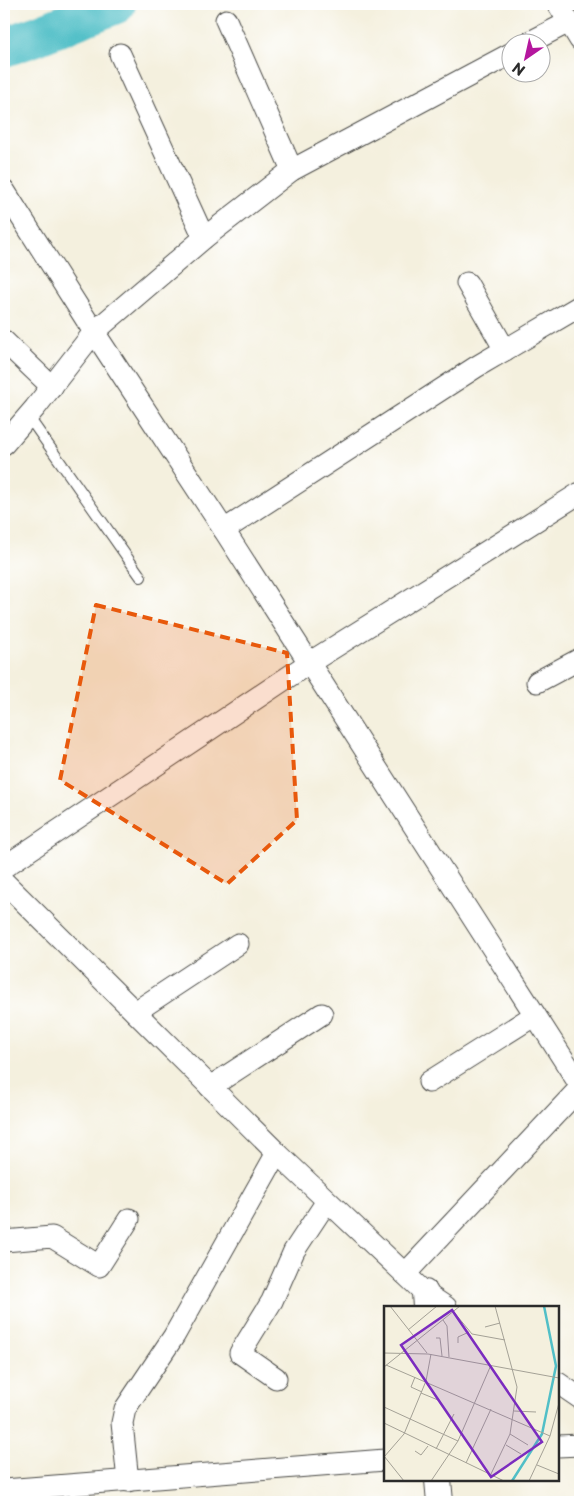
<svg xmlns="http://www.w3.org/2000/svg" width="584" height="1506" font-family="'Playpen Sans',sans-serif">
<rect width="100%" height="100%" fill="#fff"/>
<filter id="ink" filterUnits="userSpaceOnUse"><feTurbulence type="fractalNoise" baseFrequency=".02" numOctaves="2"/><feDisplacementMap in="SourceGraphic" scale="10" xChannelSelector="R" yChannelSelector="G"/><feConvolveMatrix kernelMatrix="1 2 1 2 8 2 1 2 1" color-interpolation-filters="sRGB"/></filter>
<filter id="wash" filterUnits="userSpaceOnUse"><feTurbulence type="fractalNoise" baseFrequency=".0096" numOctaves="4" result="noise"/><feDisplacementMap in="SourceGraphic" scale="20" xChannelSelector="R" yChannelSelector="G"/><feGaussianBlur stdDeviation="1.12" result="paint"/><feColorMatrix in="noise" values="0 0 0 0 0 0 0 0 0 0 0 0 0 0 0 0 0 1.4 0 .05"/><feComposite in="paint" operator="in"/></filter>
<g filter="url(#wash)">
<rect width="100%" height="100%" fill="#f4f0de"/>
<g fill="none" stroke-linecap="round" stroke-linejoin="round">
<path stroke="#51bfc7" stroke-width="40" d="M 4,47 L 36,36 L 116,4"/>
</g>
</g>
<g filter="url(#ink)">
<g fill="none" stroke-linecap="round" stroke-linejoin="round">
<g stroke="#494946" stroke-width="12">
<path id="service" d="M 28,416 L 141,577"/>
</g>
<g stroke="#494946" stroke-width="23">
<g id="minor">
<path d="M 558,4 L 580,40"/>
<path d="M 226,20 L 292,170"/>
<path d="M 530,42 L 569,22"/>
<path d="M 120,54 L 204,238"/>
<path d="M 4,190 L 94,332 L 224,530 L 580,1085"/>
<path d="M 467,283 L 505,350"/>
<path d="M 4,341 L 52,387"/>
<path d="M 4,444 L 35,408 L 94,332 L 204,238 L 292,170 L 512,53"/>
<path d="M 224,530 L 476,367 L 580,306"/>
<path d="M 537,682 L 580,659"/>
<path d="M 4,867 L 309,663 L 580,493"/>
<path d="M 4,882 L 277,1153 L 425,1293 L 446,1307"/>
<path d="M 135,1012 L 238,944"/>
<path d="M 429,1082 L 535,1015"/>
<path d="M 210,1087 L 322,1014"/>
<path d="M 4,1241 L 52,1237 L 99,1266 L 129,1219"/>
<path d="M 405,1274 L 580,1088"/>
<path d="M 276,1378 L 240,1353 L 272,1301 L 294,1251 L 327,1201"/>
<path d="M 558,1383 L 580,1398"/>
<path d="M 558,1446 L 580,1445"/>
<path d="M 128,1481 L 122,1423 L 125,1409 L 174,1336 L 277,1153"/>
<path d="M 4,1490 L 385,1460"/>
</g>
</g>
<g stroke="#494946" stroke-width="28">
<g id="tertiary">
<path d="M 425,1293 L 426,1307"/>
<path d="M 438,1480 L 440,1502"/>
</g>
</g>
<use href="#service" stroke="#fff" stroke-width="10"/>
<use href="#minor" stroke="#fff" stroke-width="21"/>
<use href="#tertiary" stroke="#fff" stroke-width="26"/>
</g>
</g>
<path fill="#e8590c" fill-opacity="0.2" stroke="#e8590c" stroke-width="4" stroke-dasharray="10 6" stroke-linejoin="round" d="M 96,605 L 287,653 L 297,820 L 227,884 L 60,780 Z"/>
<g transform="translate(384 1306)">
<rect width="175" height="175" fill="#f4f0de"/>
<path fill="none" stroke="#51bfc7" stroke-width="2.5" d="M 128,175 L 158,128 L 172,60 L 160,0"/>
<path fill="none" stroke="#a4a196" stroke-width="1" d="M 6,0 L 43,47M 69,5 L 88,28 L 121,34M 59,14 L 63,20 L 65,51M 101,21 L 116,17M 24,24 L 53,0M 52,32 L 56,32 L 58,50M 74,37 L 74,31 L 85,26M 0,47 L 44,48 L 175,72M 2,59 L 166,130M 0,61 L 76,0M 31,71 L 27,81 L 38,86M 37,87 L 54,94M 0,101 L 74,135M 130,105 L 152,106M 0,117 L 120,175M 126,128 L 144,139M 122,139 L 137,148M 52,143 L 70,108M 31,145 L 37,149 L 44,140M 0,150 L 20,175M 0,151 L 20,128 L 42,75 L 47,48M 82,157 L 107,103M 153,159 L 175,168M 107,168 L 126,128 L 133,81 L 111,0M 47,175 L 74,135 L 107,59M 145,175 L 166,130 L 175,97"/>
<path fill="#7b2cbf" fill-opacity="0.15" stroke="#7b2cbf" stroke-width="2.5" d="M 68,4 L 158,136 L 107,171 L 17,39 Z"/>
<rect width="175" height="175" fill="none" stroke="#2b2b2b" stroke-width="2.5"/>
</g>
<rect width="584" height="1506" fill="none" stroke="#fff" stroke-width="20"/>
<g transform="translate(526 58) rotate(214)"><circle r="24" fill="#ffffff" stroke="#aaaaaa"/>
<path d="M0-4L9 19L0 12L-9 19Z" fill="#b5179e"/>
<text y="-8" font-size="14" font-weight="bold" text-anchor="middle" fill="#2b2b2b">N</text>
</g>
</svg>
